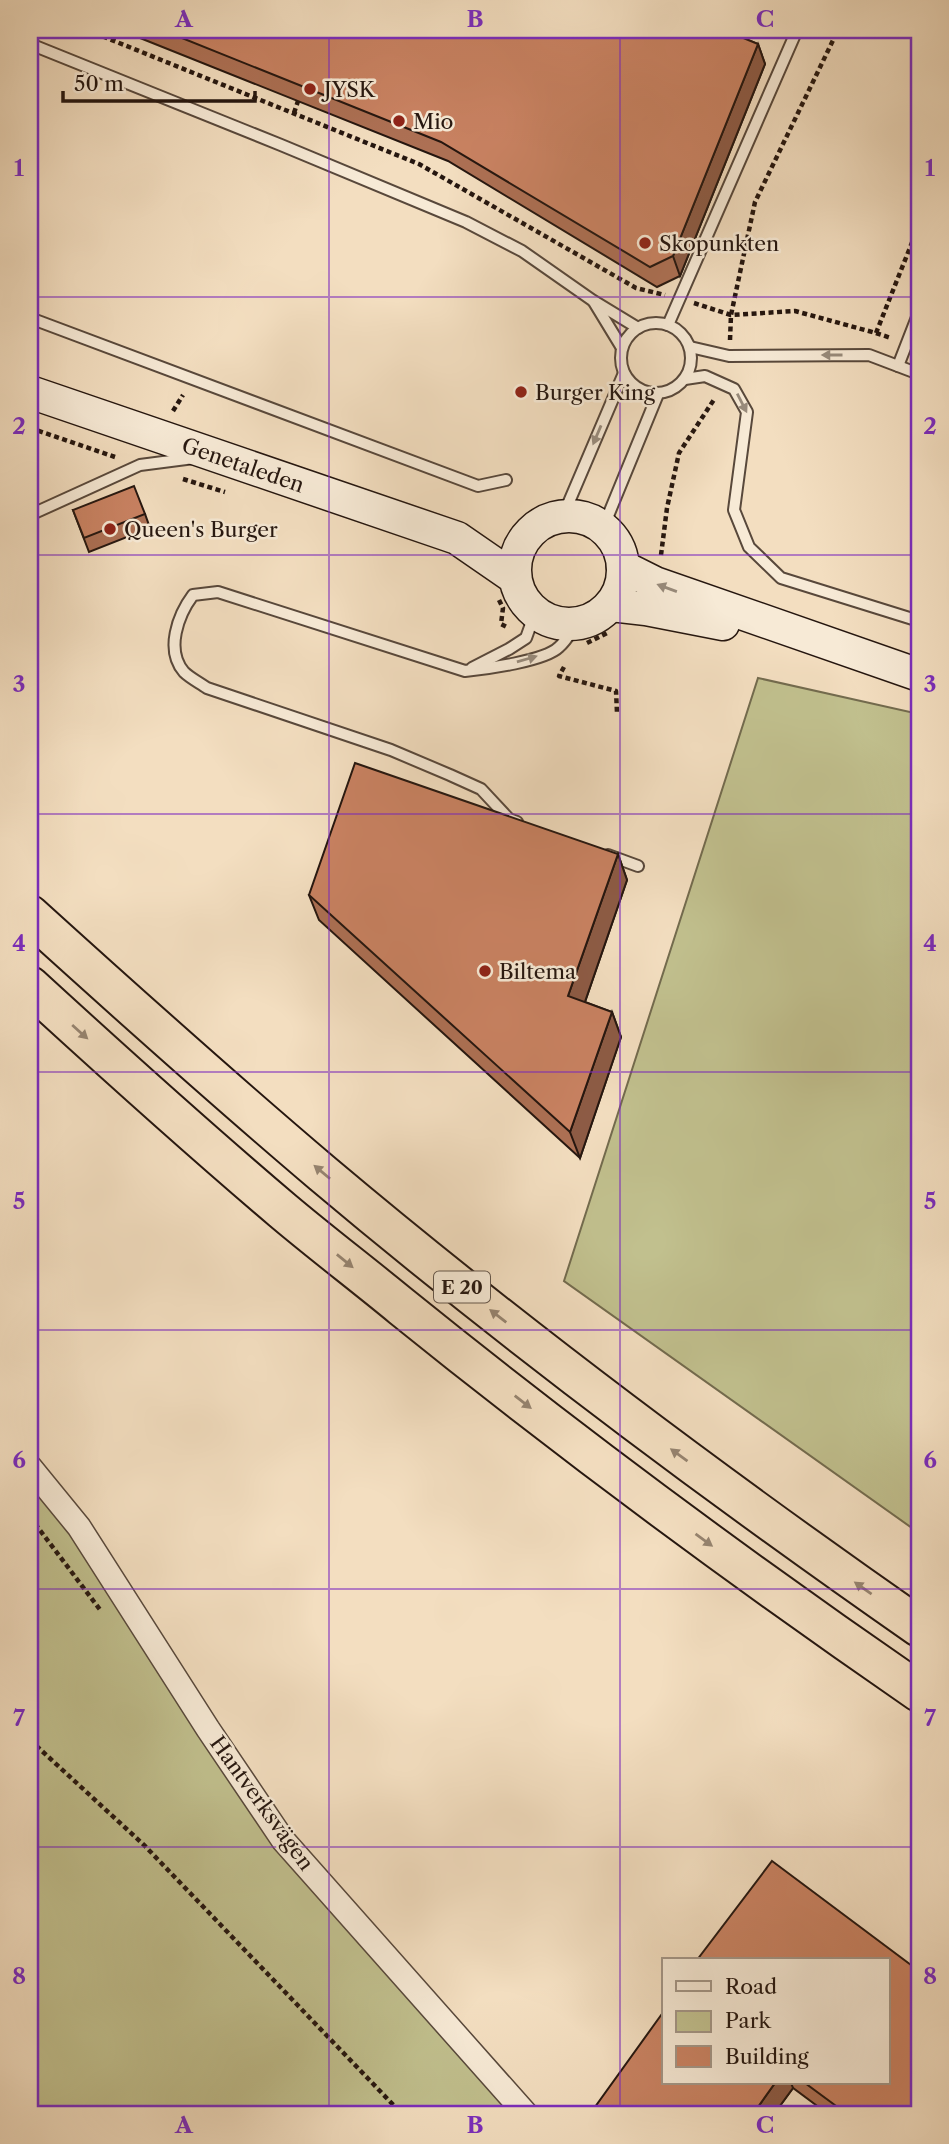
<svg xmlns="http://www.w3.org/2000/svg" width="949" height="2144" font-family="'Libre Caslon Text',serif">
<rect width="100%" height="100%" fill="#f3dec0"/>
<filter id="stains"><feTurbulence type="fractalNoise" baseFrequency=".00286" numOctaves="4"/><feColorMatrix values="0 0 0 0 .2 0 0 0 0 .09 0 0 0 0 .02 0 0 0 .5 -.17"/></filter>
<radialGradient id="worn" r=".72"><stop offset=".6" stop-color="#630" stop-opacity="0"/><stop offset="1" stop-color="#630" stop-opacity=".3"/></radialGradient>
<g fill="#c1c08e" stroke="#736b4e" stroke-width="2">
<path d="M 758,678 L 919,714 L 919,1533 L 564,1281 Z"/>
<path d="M 30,1484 L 79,1527 L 283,1840 L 526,2114 L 30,2114 Z"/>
</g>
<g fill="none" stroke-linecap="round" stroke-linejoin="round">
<g stroke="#58483b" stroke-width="14">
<g id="lane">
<path d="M 30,44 L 281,145 L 466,222 L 522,251 L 592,300 L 638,328"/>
<path d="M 594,302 L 622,348"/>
<path d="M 30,318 L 478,486 L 506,480"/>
<circle cx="656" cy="358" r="35"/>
<path d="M 668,325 L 797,30"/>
<path d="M 690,347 L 729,356 L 869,355 L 919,374"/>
<path d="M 898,366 L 919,312"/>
<path d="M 685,379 L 705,376 L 734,389 L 747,412 L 734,510 L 749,547 L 781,578 L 919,621"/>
<path d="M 30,515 L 140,465 L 194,458"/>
<path d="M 563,516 L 624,373"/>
<path d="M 603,528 L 658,394"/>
<path d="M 472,668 L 509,649 L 526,638 L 535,613"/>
<path d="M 517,822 L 509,819 L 481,789 L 450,775 L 391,750 L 207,688 C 200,683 190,678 184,672 C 165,650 178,615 193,595 L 218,592 L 465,671 C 486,669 545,661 559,647 C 566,641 571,632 576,625"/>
<path d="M 608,855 L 638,866"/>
</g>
</g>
<g stroke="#58483b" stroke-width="26">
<path id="street" d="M 30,1467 L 79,1527 L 208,1729 L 283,1840 L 526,2114"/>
</g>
<g stroke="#25160f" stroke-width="35">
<g id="secondary">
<path d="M 30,392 L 457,538 L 515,578"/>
<circle cx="569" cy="570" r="54"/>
<path d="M 623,567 L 655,583 L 919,675"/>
<path d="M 611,605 L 646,609 L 723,624"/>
</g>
</g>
<g stroke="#25160f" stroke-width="42">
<g id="highway">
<path d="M 30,915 C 126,1002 223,1089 322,1173 C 513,1334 714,1484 919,1627"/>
<path d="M 30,986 C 113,1062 196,1137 282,1210 C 321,1243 362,1274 402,1307 C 569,1442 742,1570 919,1692"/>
</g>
</g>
<g stroke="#25160f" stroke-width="4.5" stroke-dasharray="5 3.5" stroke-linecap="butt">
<path d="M 87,30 L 419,164 L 636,288 L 665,295"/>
<path d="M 294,113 L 298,101"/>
<path d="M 694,303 L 731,315 L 795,311 L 876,333 L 919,225"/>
<path d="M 876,333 L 891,338"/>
<path d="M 730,340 L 731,315 L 755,202 L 838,30"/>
<path d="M 173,411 L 183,395"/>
<path d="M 30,428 L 115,457"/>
<path d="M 183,479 L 225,492"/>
<path d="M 661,555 L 667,508 L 679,453 L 715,398"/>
<path d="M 499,600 L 503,608 L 501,624 L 509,628"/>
<path d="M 587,643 L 607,633"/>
<path d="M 564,667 L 559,676 L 616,691 L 617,713"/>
<path d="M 30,1517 L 101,1611"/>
<path d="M 30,1740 L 144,1845 L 402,2114"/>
</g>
<use href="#lane" stroke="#f7ead6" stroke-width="10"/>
<use href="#street" stroke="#f7ead6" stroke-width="23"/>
<use href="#secondary" stroke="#f7ead6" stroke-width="32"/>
<use href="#highway" stroke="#f3dec0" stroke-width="38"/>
</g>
<g fill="#ad7054" stroke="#25160f" stroke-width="2">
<path d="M 120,30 L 724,30 L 758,44 L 765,64 L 680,276 L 657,287 L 448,161 Z"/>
<path d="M 73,510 L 145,514 L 150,528 L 89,552 Z"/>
<path d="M 618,854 L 627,880 L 585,1002 L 612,1012 L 621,1037 L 580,1158 L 319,920 L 309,895 Z"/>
<path d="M 664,2083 L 888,2083 L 919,2114 L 828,2114 L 793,2088 L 774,2114 L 598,2114 L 595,2107 Z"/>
</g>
<g fill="#8d5b45" stroke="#25160f" stroke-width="2">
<path d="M 758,44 L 765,64 L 680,276 L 673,256 Z"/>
<path d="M 618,854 L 627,880 L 578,1022 L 568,996 Z"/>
<path d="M 612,1012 L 621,1037 L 580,1158 L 570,1132 Z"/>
<path d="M 775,2083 L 791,2083 L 793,2088 L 774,2114 L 753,2114 Z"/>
</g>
<g fill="#c98262" stroke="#25160f" stroke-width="2">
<path d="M 162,30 L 724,30 L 758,44 L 673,256 L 650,267 L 441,142 Z"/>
<path d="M 134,486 L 145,514 L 84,538 L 73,510 Z"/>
<path d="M 355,763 L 618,854 L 568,996 L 612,1012 L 570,1132 L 309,895 Z"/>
<path d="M 772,1861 L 919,1971 L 919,2114 L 847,2114 L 805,2083 L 888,2083 L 888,1960 L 697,1960 Z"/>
<path d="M 664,2011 L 664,2083 L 775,2083 L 753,2114 L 606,2114 L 595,2107 Z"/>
</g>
<defs><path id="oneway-solid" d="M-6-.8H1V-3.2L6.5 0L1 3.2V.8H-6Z" transform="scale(1.75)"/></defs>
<g fill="#988b7c">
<use href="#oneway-solid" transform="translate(832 355) rotate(180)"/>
<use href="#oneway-solid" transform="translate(742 403) rotate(63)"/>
<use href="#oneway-solid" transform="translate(597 435) rotate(113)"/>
<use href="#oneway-solid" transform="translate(667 588) rotate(-160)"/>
<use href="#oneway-solid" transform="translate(527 659) rotate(-16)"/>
</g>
<g fill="#968470">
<use href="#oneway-solid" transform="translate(80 1032) rotate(42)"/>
<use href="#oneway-solid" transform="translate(322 1172) rotate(-140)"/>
<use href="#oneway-solid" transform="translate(345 1261) rotate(39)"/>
<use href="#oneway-solid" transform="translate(498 1316) rotate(-142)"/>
<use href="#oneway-solid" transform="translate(523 1402) rotate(38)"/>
<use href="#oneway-solid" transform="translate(679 1455) rotate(-144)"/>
<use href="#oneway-solid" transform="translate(704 1540) rotate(36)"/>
<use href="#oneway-solid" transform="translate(863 1588) rotate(-145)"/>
</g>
<path fill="none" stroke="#7b2cbf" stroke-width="2" stroke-opacity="0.55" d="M 329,30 L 329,2114M 620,30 L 620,2114M 30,297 L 919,297M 30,555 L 919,555M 30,814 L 919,814M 30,1072 L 919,1072M 30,1330 L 919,1330M 30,1589 L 919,1589M 30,1847 L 919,1847"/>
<g fill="#8f2418" stroke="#f7ead6" stroke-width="2.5">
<circle cx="310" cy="89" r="7"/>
<circle cx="399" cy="121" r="7"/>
<circle cx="645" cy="243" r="7"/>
<circle cx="521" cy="392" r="7"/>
<circle cx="110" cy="529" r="7"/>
<circle cx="485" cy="971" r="7"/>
</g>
<g text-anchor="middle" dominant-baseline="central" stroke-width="5" stroke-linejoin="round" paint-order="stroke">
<rect fill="#f7ead6" stroke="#64564b" stroke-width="2" x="434" y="1271.5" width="56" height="31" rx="5"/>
<g font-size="19" font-weight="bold" fill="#25160f">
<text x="462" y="1287">E 20</text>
</g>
<g font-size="21" fill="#25160f" stroke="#f7ead6" text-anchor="start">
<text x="324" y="89">JYSK</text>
<text x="413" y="121">Mio</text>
<text x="659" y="243">Skopunkten</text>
<text x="535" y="392">Burger King</text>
<text x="124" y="529">Queen's Burger</text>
<text x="499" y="971">Biltema</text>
</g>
<g font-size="21" fill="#25160f" stroke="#f7ead6">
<text transform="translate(243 465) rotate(19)">Genetaleden</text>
<text transform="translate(262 1803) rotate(54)">Hantverksvägen</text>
</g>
</g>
<rect width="949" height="2144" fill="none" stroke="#f3dec0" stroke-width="77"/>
<rect x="662" y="1958" width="228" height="126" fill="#f7ead6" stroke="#a39586" stroke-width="2"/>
<rect x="676" y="1981" width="35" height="10" fill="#f7ead6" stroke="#a39586" stroke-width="2"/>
<text x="725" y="1994" font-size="21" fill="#25160f">Road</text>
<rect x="676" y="2011" width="35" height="21" fill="#c1c08e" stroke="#a39586" stroke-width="2"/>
<text x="725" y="2028" font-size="21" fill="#25160f">Park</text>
<rect x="676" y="2046" width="35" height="21" fill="#c98262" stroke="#a39586" stroke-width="2"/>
<text x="725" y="2064" font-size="21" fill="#25160f">Building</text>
<path d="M63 91v10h192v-10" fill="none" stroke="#25160f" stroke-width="3.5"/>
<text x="74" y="91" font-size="21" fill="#25160f" stroke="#f7ead6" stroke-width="5" paint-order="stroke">50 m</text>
<rect x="38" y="38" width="873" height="2068" fill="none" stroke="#7b2cbf" stroke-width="2.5"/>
<g font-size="23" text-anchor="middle" font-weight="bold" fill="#7b2cbf">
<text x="184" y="27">A</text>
<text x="475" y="27">B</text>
<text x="765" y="27">C</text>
<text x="19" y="176">1</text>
<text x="930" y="176">1</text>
<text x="19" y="434">2</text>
<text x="930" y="434">2</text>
<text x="19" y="692">3</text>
<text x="930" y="692">3</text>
<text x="19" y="951">4</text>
<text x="930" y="951">4</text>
<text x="19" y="1209">5</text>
<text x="930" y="1209">5</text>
<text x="19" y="1468">6</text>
<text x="930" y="1468">6</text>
<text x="19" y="1726">7</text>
<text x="930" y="1726">7</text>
<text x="19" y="1984">8</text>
<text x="930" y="1984">8</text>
<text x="184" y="2133">A</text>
<text x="475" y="2133">B</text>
<text x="765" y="2133">C</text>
</g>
<rect width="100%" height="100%" filter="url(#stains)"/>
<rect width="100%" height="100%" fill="url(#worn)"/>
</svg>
